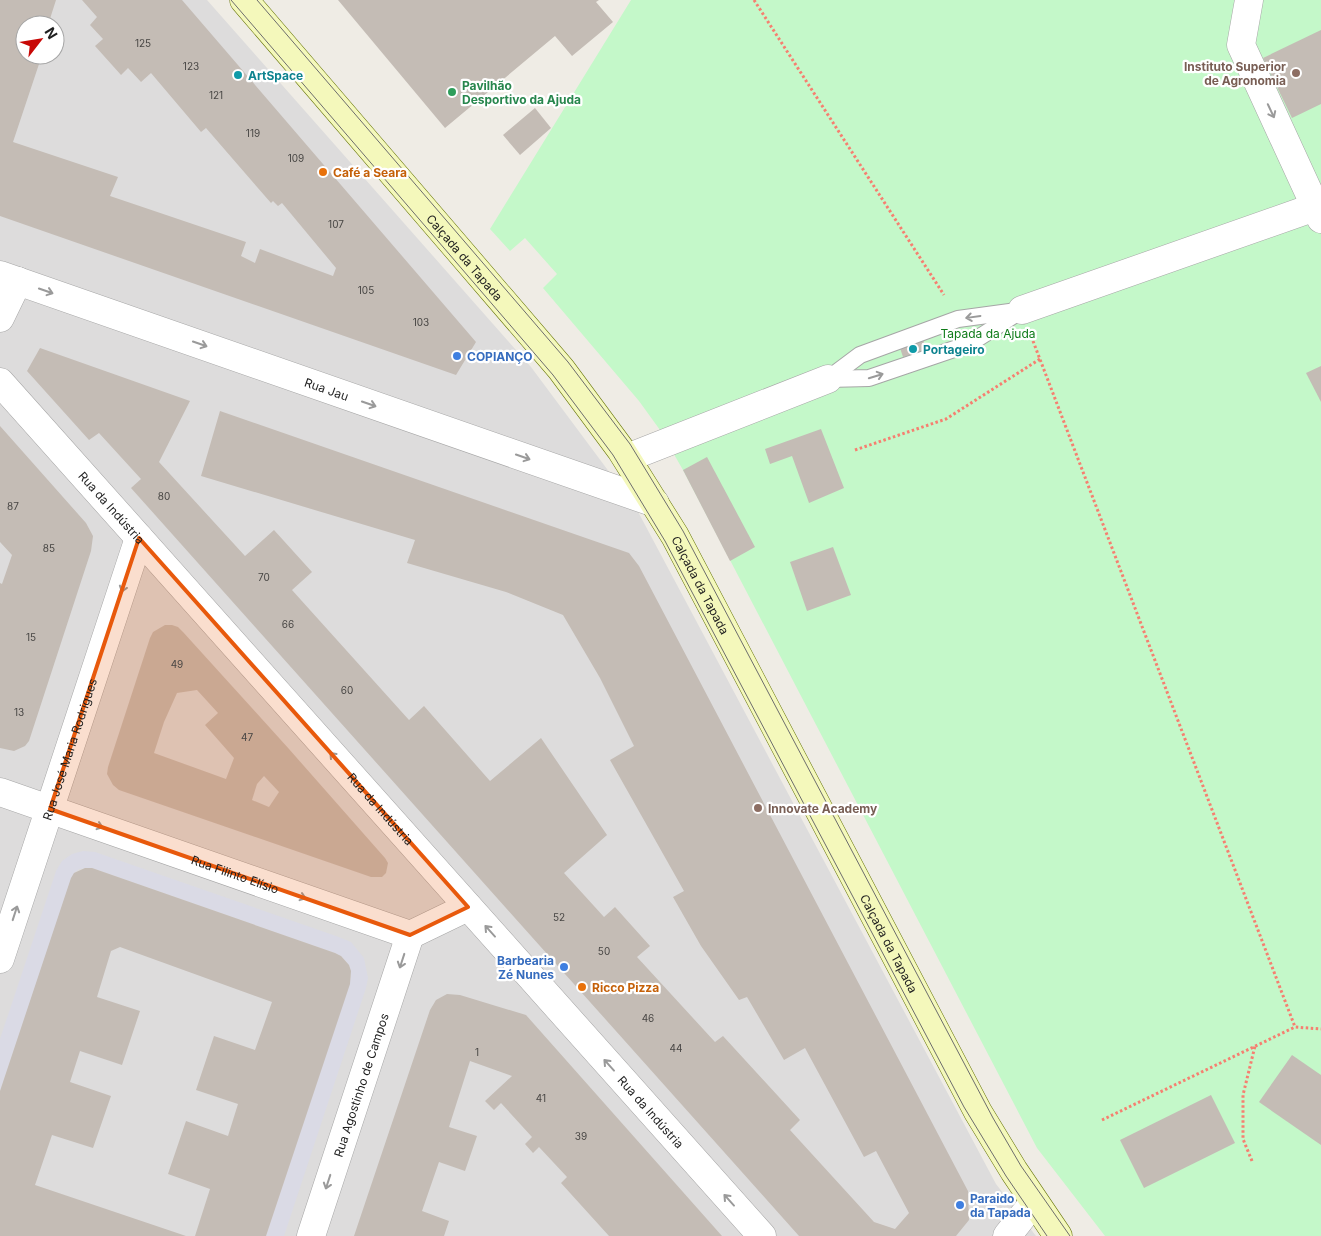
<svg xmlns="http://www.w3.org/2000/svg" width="1321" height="1236" font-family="Inter,sans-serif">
<rect width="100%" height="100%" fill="#efece5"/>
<path fill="#dddcdc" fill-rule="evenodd" d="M 0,0 L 207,0 L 531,367 L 636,508 L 996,1184 L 1036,1236 L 0,1236 ZM 25,25 L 55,25 L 55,55 L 25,55 Z"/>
<path fill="#c4f8c9" d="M 631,0 L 1321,0 L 1321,1236 L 1105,1236 L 1037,1148 L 683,470 L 660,430 L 639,401 L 543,288 L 557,274 L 525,238 L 510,251 L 490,229 Z"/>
<path fill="#dadae5" d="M 83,851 L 95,852 L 336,936 L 351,942 L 364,958 L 368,978 L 366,988 L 284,1236 L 266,1236 L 351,977 L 349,965 L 341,956 L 335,953 L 92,868 L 79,869 L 74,873 L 0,1091 L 0,1039 L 56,871 L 62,861 L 72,854 Z"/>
<g fill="#c4bcb5" fill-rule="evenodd">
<path d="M 0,0 L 56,0 L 48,25 L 25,25 L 25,55 L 42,55 L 13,142 L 118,177 L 110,196 L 246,242 L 241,256 L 255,263 L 260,249 L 333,276 L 336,268 L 282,203 L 278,206 L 273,201 L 271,203 L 206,128 L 201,132 L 151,73 L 141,82 L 128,68 L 121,75 L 95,46 L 103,39 L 90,25 L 97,17 L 82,0 L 182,0 L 476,342 L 456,375 L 0,216 Z"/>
<path d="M 338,0 L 599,0 L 596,2 L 613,22 L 572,56 L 555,36 L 445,128 Z"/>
<path d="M 1321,30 L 1321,104 L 1292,118 L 1263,58 Z"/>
<path d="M 535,108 L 551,128 L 520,155 L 503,135 Z"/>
<path d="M 923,339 L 926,350 L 903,357 L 900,348 Z"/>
<path d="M 40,348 L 190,401 L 159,462 L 245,556 L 274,530 L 312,572 L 292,590 L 409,720 L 424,706 L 490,781 L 541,738 L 607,835 L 564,873 L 604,917 L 615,907 L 650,946 L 637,957 L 715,1042 L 723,1036 L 800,1120 L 790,1130 L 874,1222 L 895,1229 L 909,1213 L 876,1151 L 864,1157 L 805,1048 L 784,1060 L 747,997 L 739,1000 L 701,946 L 673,897 L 684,891 L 610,760 L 634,746 L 600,678 L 563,615 L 506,592 L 407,563 L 415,540 L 201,476 L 220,411 L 629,553 L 639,566 L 968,1191 L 969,1220 L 956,1236 L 799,1236 L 131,488 L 141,479 L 99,433 L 89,440 L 27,371 Z"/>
<path d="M 1321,366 L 1321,402 L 1306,373 Z"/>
<path d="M 0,426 L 86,523 L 93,536 L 91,551 L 29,741 L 25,746 L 14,751 L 0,748 L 0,583 L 2,584 L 12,555 L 0,542 Z"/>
<path d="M 821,429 L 844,488 L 809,503 L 792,456 L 770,464 L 765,449 Z"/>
<path d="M 707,457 L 755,547 L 730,561 L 683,470 Z"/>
<path d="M 833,547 L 851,595 L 807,611 L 790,562 Z"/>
<path d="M 165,625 L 172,625 L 178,627 L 183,632 L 289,749 L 385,858 L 388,863 L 386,873 L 382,877 L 371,877 L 119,790 L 113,785 L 107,774 L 108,767 L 150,638 L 153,632 ZM 197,690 L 218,713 L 205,725 L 234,758 L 226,779 L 154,753 L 164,722 L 177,693 ZM 264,776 L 279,792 L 269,807 L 252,800 L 257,784 Z"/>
<path d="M 85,868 L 92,868 L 335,953 L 341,956 L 349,965 L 351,971 L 350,984 L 266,1236 L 195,1236 L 210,1189 L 168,1174 L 186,1121 L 228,1136 L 238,1104 L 196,1090 L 214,1036 L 255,1050 L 272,1002 L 120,947 L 111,951 L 97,997 L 140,1011 L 122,1065 L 80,1051 L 70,1082 L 111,1096 L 93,1148 L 52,1135 L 35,1185 L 186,1236 L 0,1236 L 0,1091 L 71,878 L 74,873 Z"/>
<path d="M 447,994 L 460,995 L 526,1015 L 722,1236 L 609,1236 L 561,1183 L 567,1177 L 539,1147 L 533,1153 L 525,1144 L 532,1137 L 501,1103 L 494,1110 L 485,1101 L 512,1076 L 470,1061 L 449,1127 L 477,1136 L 465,1171 L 439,1162 L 422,1211 L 449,1221 L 444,1236 L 354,1236 L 430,1010 L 436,1000 Z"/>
<path d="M 1292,1055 L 1321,1075 L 1321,1145 L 1259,1102 Z"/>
<path d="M 1211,1095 L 1235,1143 L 1144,1188 L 1120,1140 Z"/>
</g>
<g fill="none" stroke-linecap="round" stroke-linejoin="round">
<g stroke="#a6a6a6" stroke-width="18">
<g id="lane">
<path d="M 828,379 L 869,378 L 969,344 L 1022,310"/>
<path d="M 828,379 L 860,355 L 958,319 L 1017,311"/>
</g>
</g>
<g stroke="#a6a6a6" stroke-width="29">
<g id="street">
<path d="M 1249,0 L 1241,45 L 1321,219"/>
<path id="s1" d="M 0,275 L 655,503"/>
<path d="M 1022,310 L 1315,207"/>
<path d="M 0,318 L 18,281"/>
<path id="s2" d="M 0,382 L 762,1236"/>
<path d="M 627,458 L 828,379"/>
<path id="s3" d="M 0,792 L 410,935 L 468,907"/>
<path id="s4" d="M 0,959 L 139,538"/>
<path id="s5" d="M 311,1236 L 410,935"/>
<path d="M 1007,1236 L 1034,1202"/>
</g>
</g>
<g stroke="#677408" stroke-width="29">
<g id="secondary">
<path id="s6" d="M 244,0 L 561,369 L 621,450 L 675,536 L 978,1112 L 1014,1171 L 1058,1236"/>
</g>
</g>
<g stroke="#f67f70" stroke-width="3" stroke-dasharray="2.5 2.5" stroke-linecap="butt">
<path d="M 754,0 L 944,295"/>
<path d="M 1033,341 L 1295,1027"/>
<path d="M 855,450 L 946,419 L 1040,359"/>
<path d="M 1102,1120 L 1295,1027 L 1321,1029"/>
<path d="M 1252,1161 L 1243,1139 L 1243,1095 L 1255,1046"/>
</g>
<use href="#lane" stroke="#fff" stroke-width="16"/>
<use href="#street" stroke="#fff" stroke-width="28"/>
<use href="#secondary" stroke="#f4f8bb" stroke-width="28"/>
<g stroke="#6d6d6d" stroke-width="1">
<path d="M 231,0 L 553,375 L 613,455 L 665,541 L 964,1107 L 1006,1176 L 1047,1236"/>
<path d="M 257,0 L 568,362 L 630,444 L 683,531 L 993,1118 L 1021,1166 L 1070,1236"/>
</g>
</g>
<defs><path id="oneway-shaft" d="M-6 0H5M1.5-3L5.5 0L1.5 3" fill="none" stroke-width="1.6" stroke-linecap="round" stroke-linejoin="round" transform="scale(1.25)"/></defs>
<g stroke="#9a9a9a">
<use href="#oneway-shaft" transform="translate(1271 111) rotate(65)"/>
<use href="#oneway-shaft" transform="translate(46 291) rotate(19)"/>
<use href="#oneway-shaft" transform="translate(973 317) rotate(172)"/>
<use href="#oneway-shaft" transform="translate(200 344) rotate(19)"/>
<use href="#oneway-shaft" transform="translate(876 376) rotate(-17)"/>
<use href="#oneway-shaft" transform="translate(369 404) rotate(19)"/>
<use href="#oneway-shaft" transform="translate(523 457) rotate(19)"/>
<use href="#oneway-shaft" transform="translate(124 585) rotate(108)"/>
<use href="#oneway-shaft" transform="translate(335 758) rotate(-132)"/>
<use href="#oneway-shaft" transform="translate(96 825) rotate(19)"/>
<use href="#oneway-shaft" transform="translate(299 896) rotate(19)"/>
<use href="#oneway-shaft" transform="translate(15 913) rotate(-72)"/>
<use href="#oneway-shaft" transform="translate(490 931) rotate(-132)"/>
<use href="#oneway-shaft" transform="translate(402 961) rotate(108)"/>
<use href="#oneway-shaft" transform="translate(609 1065) rotate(-132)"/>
<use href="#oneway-shaft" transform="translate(328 1182) rotate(108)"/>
<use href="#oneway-shaft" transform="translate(729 1200) rotate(-132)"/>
</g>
<path fill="#e8590c" fill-opacity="0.2" stroke="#e8590c" stroke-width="4" stroke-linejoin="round" d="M 139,538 L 468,907 L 410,935 L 50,809 Z"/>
<g fill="#8d6e63" stroke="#fff" stroke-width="2">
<circle cx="1296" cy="73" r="5"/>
<circle cx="758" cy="808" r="5"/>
</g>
<g fill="#0f9aa8" stroke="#fff" stroke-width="2">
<circle cx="238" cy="75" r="5"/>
<circle cx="913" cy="349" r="5"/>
</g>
<circle fill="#2e9e5b" stroke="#fff" stroke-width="2" cx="452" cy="92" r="5"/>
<g fill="#e8710a" stroke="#fff" stroke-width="2">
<circle cx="323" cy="172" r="5"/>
<circle cx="582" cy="987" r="5"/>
</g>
<g fill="#3f7fe0" stroke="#fff" stroke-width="2">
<circle cx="457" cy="356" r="5"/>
<circle cx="564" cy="967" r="5"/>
<circle cx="960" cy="1205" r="5"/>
</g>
<g text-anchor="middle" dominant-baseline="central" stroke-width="4.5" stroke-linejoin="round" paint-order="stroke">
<g font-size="10" fill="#484644">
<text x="143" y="43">125</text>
<text x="191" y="66">123</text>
<text x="216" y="95">121</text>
<text x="253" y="133">119</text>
<text x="296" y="158">109</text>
<text x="336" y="224">107</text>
<text x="366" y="290">105</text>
<text x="421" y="322">103</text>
<text x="164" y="496">80</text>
<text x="13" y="506">87</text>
<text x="49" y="548">85</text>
<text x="264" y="577">70</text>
<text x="288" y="624">66</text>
<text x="31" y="637">15</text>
<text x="177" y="664">49</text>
<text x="347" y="690">60</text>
<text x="19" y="712">13</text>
<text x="247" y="737">47</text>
<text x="559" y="917">52</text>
<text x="604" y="951">50</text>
<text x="648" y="1018">46</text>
<text x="676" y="1048">44</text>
<text x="477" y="1052">1</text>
<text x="541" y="1098">41</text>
<text x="581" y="1136">39</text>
</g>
<g font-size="12" font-weight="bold" fill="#785e54" stroke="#fff" text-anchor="end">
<text x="1286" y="66">Instituto Superior<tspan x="1286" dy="14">de Agronomia</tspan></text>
<text x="768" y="808" text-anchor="start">Innovate Academy</text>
</g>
<g font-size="12" font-weight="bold" fill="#0d838f" stroke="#fff" text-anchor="start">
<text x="248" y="75">ArtSpace</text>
<text x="923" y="349">Portageiro</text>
</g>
<g font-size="12" font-weight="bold" fill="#27864d" stroke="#fff" text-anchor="start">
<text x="462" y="85">Pavilhão<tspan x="462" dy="14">Desportivo da Ajuda</tspan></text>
</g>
<g font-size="12" font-weight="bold" fill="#c56008" stroke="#fff" text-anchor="start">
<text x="333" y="172">Café a Seara</text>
<text x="592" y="987">Ricco Pizza</text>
</g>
<g font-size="12" fill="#1f1f1f" stroke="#fff">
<text stroke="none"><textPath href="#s6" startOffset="339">Calçada da Tapada</textPath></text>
<text stroke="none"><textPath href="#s1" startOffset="346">Rua Jau</textPath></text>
<text stroke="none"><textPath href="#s2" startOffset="168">Rua da Indústria</textPath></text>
<text stroke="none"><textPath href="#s6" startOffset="744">Calçada da Tapada</textPath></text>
<text stroke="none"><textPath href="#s4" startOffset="221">Rua José Maria Rodrigues</textPath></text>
<text stroke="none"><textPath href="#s2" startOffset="572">Rua da Indústria</textPath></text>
<text stroke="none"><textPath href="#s3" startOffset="249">Rua Filinto Elísio</textPath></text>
<text stroke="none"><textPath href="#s6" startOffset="1149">Calçada da Tapada</textPath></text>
<text stroke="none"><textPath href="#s5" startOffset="159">Rua Agostinho de Campos</textPath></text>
<text stroke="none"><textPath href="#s2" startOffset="978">Rua da Indústria</textPath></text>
</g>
<g font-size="12" fill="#0f7b19" stroke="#fff">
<text x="988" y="333">Tapada da Ajuda</text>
</g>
<g font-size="12" font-weight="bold" fill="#366cbe" stroke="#fff" text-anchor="start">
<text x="467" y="356">COPIANÇO</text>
<text x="554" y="960" text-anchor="end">Barbearia<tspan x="554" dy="14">Zé Nunes</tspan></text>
<text x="970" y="1198">Paraido<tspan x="970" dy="14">da Tapada</tspan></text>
</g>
</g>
<g transform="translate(40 40) rotate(59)"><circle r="24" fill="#ffffff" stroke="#a5a5a5"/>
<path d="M0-4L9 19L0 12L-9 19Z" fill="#c80806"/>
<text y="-8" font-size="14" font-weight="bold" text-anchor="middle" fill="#1f1f1f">N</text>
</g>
</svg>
